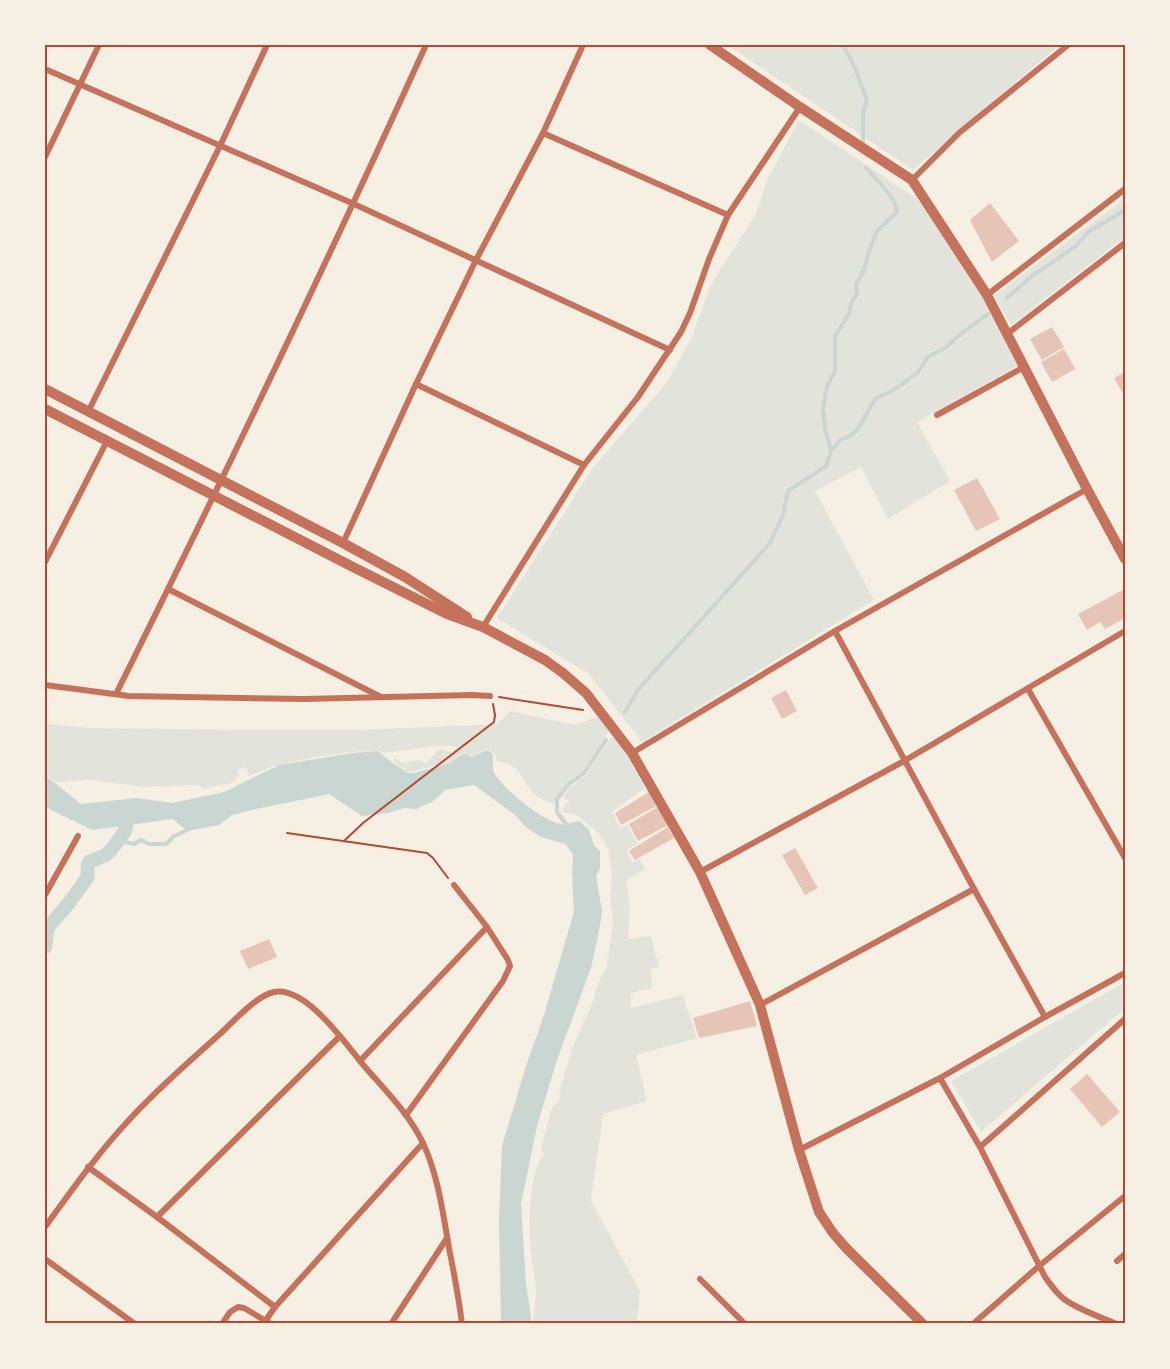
<svg xmlns="http://www.w3.org/2000/svg" width="1170" height="1369" font-family="Karla,sans-serif">
<rect width="100%" height="100%" fill="#f6efe4"/>
<g fill="#e2e4dc">
<path d="M 727,45 L 1059,45 L 913,170 Z"/>
<path d="M 799,120 L 922,202 L 983,297 L 1019,365 L 917,422 L 950,481 L 888,519 L 861,467 L 815,491 L 874,600 L 642,742 L 589,674 L 497,618 L 592,469 L 667,382 L 692,337 L 710,286 L 756,214 L 768,178 Z"/>
<path d="M 1125,198 L 1125,237 L 1011,325 L 994,296 Z"/>
<path d="M 510,711 L 575,725 L 600,716 L 610,729 C 601,742 594,757 584,769 C 575,781 557,788 554,804 C 547,801 537,798 532,792 C 518,775 523,766 497,761 L 494,753 L 487,749 L 473,756 L 465,752 L 447,763 L 414,771 L 408,772 L 393,761 L 395,758 L 403,763 L 419,760 L 426,763 L 440,749 L 452,752 L 457,747 L 442,745 L 384,753 C 371,746 296,760 279,765 C 268,767 258,773 248,776 L 247,770 L 244,767 L 238,770 L 239,775 L 233,783 L 203,788 L 199,785 L 144,787 L 92,780 L 56,782 L 45,775 L 45,724 L 92,728 L 244,730 L 359,730 L 497,724 Z"/>
<path d="M 613,735 L 627,755 L 645,788 L 612,812 L 620,828 L 627,825 L 637,843 L 627,851 L 632,862 L 640,859 L 645,869 L 626,880 L 630,908 L 628,939 L 651,936 L 659,967 L 651,969 L 652,988 L 631,993 L 631,1008 L 683,995 L 697,1038 L 636,1055 L 647,1101 L 603,1114 L 591,1201 L 640,1291 L 637,1324 L 533,1324 C 533,1313 536,1302 536,1292 C 536,1279 532,1267 531,1255 C 529,1231 527,1173 544,1155 L 541,1148 L 552,1108 L 559,1100 L 561,1086 L 573,1046 L 589,1011 L 601,976 L 606,971 L 613,923 L 610,895 L 612,879 L 609,851 L 598,832 L 576,815 L 561,812 L 569,800 L 562,799 L 569,788 L 586,775 Z"/>
<path d="M 1125,982 L 1125,1008 L 981,1132 L 951,1081 Z"/>
</g>
<path fill="#c9d6d2" d="M 487,750 L 493,754 C 493,760 492,767 494,772 C 500,787 545,823 561,824 C 567,825 574,822 580,821 L 589,830 L 594,845 L 600,851 L 600,868 L 596,876 L 602,911 L 600,926 L 591,968 L 557,1060 L 537,1126 L 521,1204 L 526,1283 L 532,1324 L 501,1324 L 499,1219 L 502,1146 L 526,1066 L 543,1018 L 574,912 L 572,873 L 573,854 L 565,844 L 541,837 L 527,828 L 514,814 L 474,785 L 445,790 L 435,800 L 417,809 L 404,808 L 388,813 L 362,816 L 329,794 L 252,810 L 232,815 L 219,825 L 187,831 L 173,819 L 92,830 L 45,807 L 45,776 L 55,783 L 81,804 L 137,798 L 172,803 L 224,792 L 279,765 L 353,753 L 378,751 L 390,761 L 408,773 L 414,773 L 447,764 L 465,753 L 472,757 Z"/>
<g fill="none" stroke-linecap="round" stroke-linejoin="round">
<g stroke="#c9d6d2" stroke-width="4">
<path d="M 843,45 L 855,68 L 867,101 L 863,113 L 863,142"/>
<path d="M 1007,298 L 1031,277 L 1076,246 L 1088,232 L 1125,210"/>
<path d="M 831,450 L 825,429 L 823,409 L 827,386 L 835,371 L 835,336 L 849,314 L 851,304 L 857,294 L 856,285 L 864,270 L 869,251 L 877,231 L 897,212 C 897,199 875,178 866,168"/>
<path d="M 625,712 L 638,690 L 770,543 L 783,515 L 788,491 L 826,466 L 831,451 L 840,440 L 852,435 L 859,427 L 876,398 L 890,392 L 908,380 L 918,372 L 928,357 L 946,347 L 963,332 L 988,314"/>
<path d="M 568,827 L 557,812 L 557,799 L 568,785 L 584,773 L 606,740"/>
<path d="M 112,849 L 125,842 L 134,844 L 141,840 L 149,844 L 166,844 L 173,837 L 189,829"/>
</g>
<path stroke="#c9d6d2" stroke-width="14" d="M 45,947 L 47,932 L 49,926 L 69,903 L 87,878 C 89,872 86,868 89,862 L 106,855 L 112,849 L 125,831 L 127,820"/>
</g>
<g fill="#e6c5b7">
<path d="M 990,203 L 1019,241 L 992,262 L 970,220 Z"/>
<path d="M 1052,327 L 1064,347 L 1042,360 L 1030,339 Z"/>
<path d="M 1064,349 L 1075,369 L 1052,382 L 1041,362 Z"/>
<path d="M 1125,372 L 1125,397 L 1114,378 Z"/>
<path d="M 977,478 L 1000,519 L 976,531 L 954,490 Z"/>
<path d="M 1125,589 L 1125,618 L 1105,629 L 1100,622 L 1087,630 L 1078,614 Z"/>
<path d="M 786,690 L 797,711 L 782,719 L 771,698 Z"/>
<path d="M 649,792 L 656,806 L 621,825 L 615,813 Z"/>
<path d="M 658,807 L 668,825 L 638,841 L 629,824 Z"/>
<path d="M 668,827 L 674,838 L 635,860 L 629,851 Z"/>
<path d="M 795,848 L 818,888 L 805,895 L 782,855 Z"/>
<path d="M 269,939 L 277,957 L 248,969 L 240,951 Z"/>
<path d="M 750,1001 L 757,1026 L 699,1038 L 693,1018 Z"/>
<path d="M 1087,1074 L 1120,1112 L 1102,1127 L 1070,1089 Z"/>
</g>
<g fill="none" stroke-linecap="round" stroke-linejoin="round">
<g stroke="#b5482f" stroke-width="2">
<path d="M 499,697 L 583,710"/>
<path d="M 287,833 L 427,853 L 433,858 L 448,878"/>
<path d="M 344,841 L 363,823 L 494,722 L 495,715 L 493,704"/>
</g>
<g stroke="#c5725c" stroke-width="6">
<path d="M 45,69 L 354,204 L 670,350"/>
<path d="M 543,133 L 728,215"/>
<path d="M 45,157 L 99,45"/>
<path d="M 912,180 L 959,133 L 1068,45"/>
<path d="M 987,295 L 1125,189"/>
<path d="M 1007,334 L 1125,243"/>
<path d="M 416,384 L 584,465"/>
<path d="M 88,412 L 220,146 L 267,45"/>
<path d="M 937,415 L 1024,367"/>
<path d="M 343,543 L 416,384 L 476,260 L 543,133 L 583,45"/>
<path d="M 45,562 L 107,441"/>
<path d="M 168,589 L 381,697"/>
<path d="M 483,627 L 584,465 L 638,397 L 681,332 L 690,313 L 709,259 L 728,215 L 800,107"/>
<path d="M 835,631 L 974,889 L 1045,1017"/>
<path d="M 45,685 L 129,696 L 304,699 L 472,695 L 490,696"/>
<path d="M 1028,689 L 1125,858"/>
<path d="M 116,694 C 223,479 327,263 426,45"/>
<path d="M 632,753 L 835,631 L 1087,489"/>
<path d="M 700,872 L 904,761 L 1125,631"/>
<path d="M 45,895 L 78,836"/>
<path d="M 760,1005 L 974,889"/>
<path d="M 360,1061 L 487,927"/>
<path d="M 940,1078 L 980,1147 L 1045,1277 C 1051,1285 1056,1293 1064,1299 C 1079,1310 1100,1317 1117,1324"/>
<path d="M 406,1115 L 503,981 L 510,966 L 508,960 L 487,927 L 454,885"/>
<path d="M 980,1147 L 1125,1019"/>
<path d="M 799,1150 L 940,1078 L 1045,1017 L 1125,973"/>
<path d="M 88,1167 L 157,1217 L 275,1307"/>
<path d="M 157,1217 L 340,1036"/>
<path d="M 45,1227 C 72,1190 98,1153 129,1120 C 157,1089 190,1061 221,1033 C 235,1020 256,996 274,992 C 307,986 347,1046 365,1067 C 386,1091 409,1114 423,1143 C 438,1175 443,1213 449,1248 C 454,1273 459,1299 462,1324"/>
<path d="M 45,1259 L 135,1324"/>
<path d="M 1117,1261 L 1125,1254"/>
<path d="M 700,1279 L 745,1324"/>
<path d="M 266,1320 L 275,1307 L 423,1143"/>
<path d="M 222,1324 L 230,1312 L 238,1307 L 244,1308 L 271,1324"/>
<path d="M 391,1324 L 447,1238"/>
<path d="M 973,1324 L 1039,1266 L 1125,1196"/>
</g>
<g stroke="#c5725c" stroke-width="10">
<path d="M 710,45 L 800,107 L 912,180 L 987,295 L 1087,489 L 1125,559"/>
<path d="M 45,389 L 343,543 L 405,577 L 467,617"/>
<path d="M 45,409 L 351,566 L 447,614 L 483,627 L 545,660 L 563,673 L 586,693 L 632,753 L 700,872 L 760,1005 L 799,1150 L 819,1212 L 833,1233 L 847,1249 L 923,1324"/>
</g>
</g>
<rect width="1170" height="1369" fill="none" stroke="#f6efe4" stroke-width="93"/>
<rect x="46" y="46" width="1078" height="1276" fill="none" stroke="#b5482f" stroke-width="2"/>
</svg>
